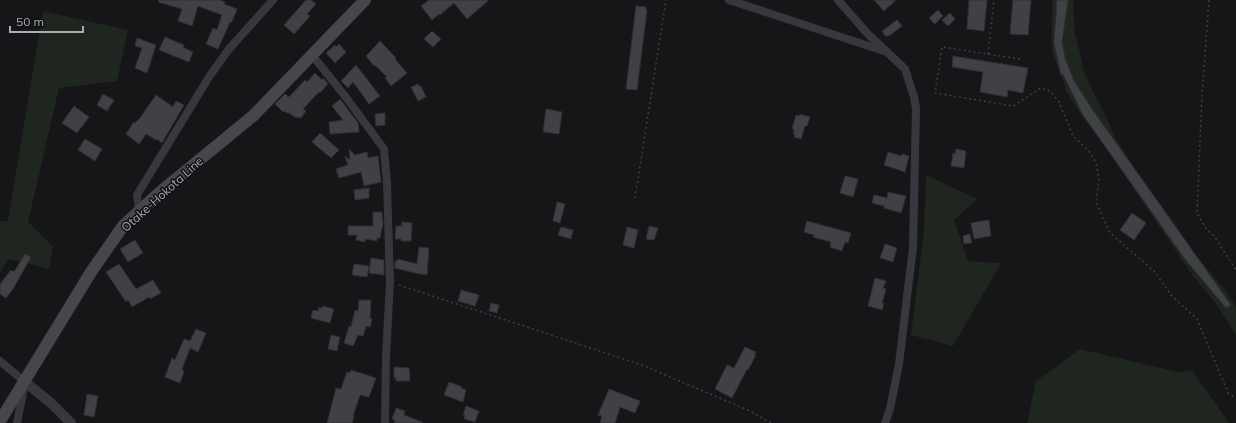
<svg xmlns="http://www.w3.org/2000/svg" width="1236" height="423" font-family="Mulish,sans-serif">
<rect width="100%" height="100%" fill="#161618"/>
<g fill="#1e261f">
<path d="M 1053,0 L 1074,0 L 1073,7 L 1075,35 L 1080,53 L 1083,69 L 1093,92 L 1105,114 L 1115,138 L 1134,167 L 1177,227 L 1190,248 L 1226,291 L 1236,307 L 1236,335 L 1215,302 L 1193,276 L 1104,145 L 1082,116 L 1067,92 L 1052,51 L 1052,12 Z"/>
<path d="M 43,11 L 128,30 L 117,81 L 59,88 L 28,222 L 53,247 L 49,269 L 9,259 L 0,273 L 0,221 L 8,221 Z"/>
<path d="M 926,175 L 977,199 L 954,220 L 968,261 L 1001,263 L 953,346 L 911,335 L 924,231 Z"/>
<path d="M 1080,349 L 1178,372 L 1192,370 L 1229,423 L 1027,423 L 1036,381 Z"/>
</g>
<g fill="#404145" stroke="#303034">
<path d="M 159,0 L 220,0 L 225,2 L 224,4 L 237,9 L 232,22 L 230,22 L 218,49 L 206,44 L 213,28 L 217,30 L 222,15 L 198,6 L 192,26 L 178,21 L 182,9 L 158,2 Z"/>
<path d="M 306,0 L 311,0 L 316,4 L 307,14 L 310,16 L 294,34 L 284,25 Z"/>
<path d="M 429,0 L 489,0 L 467,19 L 454,3 L 440,15 L 439,14 L 432,20 L 421,6 Z"/>
<path d="M 874,0 L 896,0 L 884,11 Z"/>
<path d="M 969,0 L 987,0 L 984,31 L 967,29 Z"/>
<path d="M 1013,0 L 1031,0 L 1028,35 L 1010,34 Z"/>
<path d="M 1057,0 L 1068,0 L 1062,42 L 1065,58 L 1074,81 L 1092,109 L 1231,305 L 1226,308 L 1185,259 L 1083,115 L 1063,74 L 1061,75 L 1054,43 Z"/>
<path d="M 636,6 L 646,7 L 646,10 L 647,10 L 637,90 L 626,89 Z"/>
<path d="M 938,10 L 943,16 L 935,24 L 929,18 Z"/>
<path d="M 950,13 L 955,19 L 948,26 L 942,20 Z"/>
<path d="M 897,20 L 902,26 L 889,36 L 888,35 L 886,37 L 882,31 Z"/>
<path d="M 432,31 L 441,39 L 433,47 L 424,39 Z"/>
<path d="M 165,37 L 184,45 L 183,47 L 193,52 L 189,62 L 159,50 Z"/>
<path d="M 137,38 L 156,45 L 147,73 L 135,68 L 142,48 L 135,46 Z"/>
<path d="M 380,41 L 396,58 L 395,59 L 407,73 L 391,86 L 385,78 L 387,77 L 375,65 L 374,66 L 366,56 Z"/>
<path d="M 339,44 L 346,52 L 335,63 L 326,53 L 335,45 L 336,47 Z"/>
<path d="M 953,56 L 1028,68 L 1023,93 L 1008,90 L 1007,97 L 980,92 L 983,72 L 952,67 Z"/>
<path d="M 356,65 L 380,96 L 369,104 L 353,82 L 348,88 L 341,81 Z"/>
<path d="M 315,73 L 322,80 L 323,78 L 328,84 L 320,93 L 319,92 L 316,95 L 303,109 L 306,111 L 301,118 L 295,117 L 289,113 L 287,113 L 284,111 L 283,112 L 275,104 L 285,94 L 289,97 L 305,80 L 307,82 Z"/>
<path d="M 418,84 L 420,87 L 421,86 L 426,97 L 418,101 L 411,87 Z"/>
<path d="M 103,94 L 114,100 L 107,111 L 97,105 Z"/>
<path d="M 156,95 L 173,107 L 176,101 L 184,105 L 162,143 L 157,139 L 156,140 L 146,134 L 139,144 L 126,134 L 134,122 L 135,123 L 140,118 Z"/>
<path d="M 340,99 L 358,123 L 359,132 L 330,134 L 329,122 L 343,120 L 332,106 Z"/>
<path d="M 74,106 L 89,117 L 77,133 L 62,123 Z"/>
<path d="M 546,109 L 562,112 L 559,134 L 543,132 Z"/>
<path d="M 385,113 L 385,125 L 376,126 L 375,114 Z"/>
<path d="M 800,114 L 810,117 L 807,126 L 805,126 L 801,139 L 794,137 L 795,134 L 793,134 L 794,129 L 792,129 L 796,115 L 800,116 Z"/>
<path d="M 320,133 L 339,150 L 331,158 L 312,142 Z"/>
<path d="M 85,139 L 102,149 L 95,161 L 78,150 Z"/>
<path d="M 349,149 L 355,155 L 367,152 L 368,158 L 378,156 L 381,182 L 364,186 L 361,172 L 339,178 L 336,169 L 348,165 L 345,156 L 350,160 Z"/>
<path d="M 956,149 L 966,151 L 964,168 L 951,166 L 953,153 L 955,154 Z"/>
<path d="M 888,152 L 901,156 L 902,154 L 909,156 L 905,172 L 884,165 Z"/>
<path d="M 845,176 L 858,179 L 853,197 L 840,193 Z"/>
<path d="M 369,188 L 369,198 L 355,200 L 354,190 Z"/>
<path d="M 888,192 L 906,196 L 901,213 L 884,208 L 884,206 L 872,203 L 874,195 L 887,198 Z"/>
<path d="M 557,202 L 565,204 L 560,223 L 553,221 Z"/>
<path d="M 373,212 L 382,212 L 383,224 L 380,238 L 377,238 L 377,241 L 365,239 L 365,242 L 356,240 L 357,235 L 348,235 L 348,226 L 373,226 Z"/>
<path d="M 1132,213 L 1146,223 L 1134,240 L 1120,230 Z"/>
<path d="M 989,220 L 991,236 L 974,239 L 971,223 Z"/>
<path d="M 807,221 L 851,233 L 848,243 L 845,242 L 842,251 L 830,247 L 831,242 L 813,237 L 814,235 L 804,232 Z"/>
<path d="M 402,222 L 412,223 L 411,241 L 401,241 L 401,239 L 395,239 L 396,226 L 402,226 Z"/>
<path d="M 649,226 L 658,228 L 654,240 L 646,239 Z"/>
<path d="M 561,227 L 573,230 L 571,239 L 558,235 Z"/>
<path d="M 627,227 L 638,230 L 634,248 L 623,245 Z"/>
<path d="M 970,234 L 972,243 L 964,244 L 963,236 Z"/>
<path d="M 135,240 L 143,253 L 128,262 L 120,249 Z"/>
<path d="M 885,244 L 897,248 L 893,262 L 880,258 Z"/>
<path d="M 419,247 L 429,248 L 427,275 L 415,273 L 395,268 L 395,261 L 397,261 L 398,259 L 417,264 Z"/>
<path d="M 25,254 L 31,257 L 13,289 L 6,298 L 0,294 L 0,284 L 11,270 L 14,272 Z"/>
<path d="M 371,258 L 384,260 L 384,275 L 369,273 Z"/>
<path d="M 119,264 L 136,289 L 153,280 L 161,293 L 150,299 L 149,297 L 132,307 L 128,300 L 126,302 L 106,272 Z"/>
<path d="M 354,264 L 369,266 L 367,277 L 352,275 Z"/>
<path d="M 875,278 L 886,281 L 883,288 L 886,289 L 882,303 L 884,303 L 882,310 L 868,306 Z"/>
<path d="M 461,290 L 479,295 L 475,306 L 458,301 Z"/>
<path d="M 359,300 L 371,300 L 370,318 L 372,319 L 370,327 L 366,326 L 363,336 L 358,335 L 353,346 L 344,343 L 349,326 L 351,327 L 355,310 L 358,311 Z"/>
<path d="M 491,303 L 499,305 L 497,313 L 489,311 Z"/>
<path d="M 323,306 L 334,309 L 330,323 L 311,318 L 313,310 L 318,311 L 319,307 L 322,308 Z"/>
<path d="M 196,329 L 206,333 L 198,352 L 190,348 L 182,369 L 184,372 L 180,383 L 165,377 L 172,358 L 175,360 L 184,339 L 190,341 Z"/>
<path d="M 331,335 L 340,337 L 337,351 L 328,349 Z"/>
<path d="M 745,347 L 756,352 L 754,355 L 756,355 L 748,370 L 747,369 L 732,398 L 715,389 L 727,365 L 734,368 Z"/>
<path d="M 394,367 L 409,368 L 410,381 L 396,381 L 396,378 L 394,378 Z"/>
<path d="M 351,370 L 376,378 L 369,397 L 360,395 L 353,416 L 354,416 L 352,423 L 327,423 L 336,388 L 341,389 L 347,372 L 350,373 Z"/>
<path d="M 449,382 L 462,387 L 461,388 L 466,390 L 463,402 L 444,395 Z"/>
<path d="M 609,389 L 640,401 L 635,413 L 620,407 L 615,423 L 600,423 L 602,416 L 598,415 Z"/>
<path d="M 87,394 L 98,396 L 94,417 L 84,415 Z"/>
<path d="M 466,406 L 479,411 L 475,422 L 464,419 L 465,415 L 463,415 Z"/>
<path d="M 396,408 L 405,411 L 404,415 L 422,422 L 422,423 L 394,423 L 395,420 L 392,419 Z"/>
</g>
<g fill="none" stroke-linecap="round" stroke-linejoin="round">
<g stroke="#3d3f44" stroke-width="1.5" stroke-dasharray="2 3" stroke-linecap="butt">
<path d="M 1209,0 L 1202,95 L 1197,213 L 1207,230 L 1214,236 L 1236,270"/>
<path d="M 988,54 L 994,0"/>
<path d="M 1020,59 L 942,47 L 935,93 L 1013,106 L 1041,88 L 1050,91 L 1059,102 L 1073,136 L 1089,151 L 1096,163 L 1099,179 L 1096,202 L 1110,233 L 1154,271 L 1172,296 L 1197,319 L 1228,393 L 1236,398"/>
<path d="M 635,198 L 666,0"/>
<path d="M 399,285 L 642,365 L 750,411 L 771,423"/>
</g>
<g stroke="#37383d" stroke-width="8">
<path d="M 729,0 L 884,51"/>
<path d="M 838,0 L 867,33 L 905,69 L 914,97 L 916,108 L 913,247 L 899,364 L 890,409 L 885,423"/>
<path d="M 312,55 L 345,96 L 384,149 L 387,183 L 390,282 L 386,357 L 385,423"/>
<path d="M 139,211 L 137,195 L 209,77 L 229,49 L 273,0"/>
<path d="M 0,361 L 25,382 L 17,423"/>
</g>
<path stroke="#37383d" stroke-width="10" d="M 25,382 L 51,403 L 71,423"/>
<path stroke="#45474d" stroke-width="12" d="M 0,421 L 91,272 L 123,226 L 159,193 L 253,116 L 365,0"/>
</g>
<g text-anchor="middle" dominant-baseline="central" stroke-width="3" stroke-linejoin="round" paint-order="stroke">
<g font-size="12" fill="#a8adb8" stroke="#111113">
<text transform="translate(162 194) rotate(-42)">Otake-Hokota Line</text>
</g>
</g>
<path d="M10 26v6h73v-6" fill="none" stroke="#a8adb8" stroke-width="2"/>
<text x="16" y="26" font-size="12" fill="#a8adb8" stroke="#111113" stroke-width="3" paint-order="stroke">50 m</text>
</svg>
